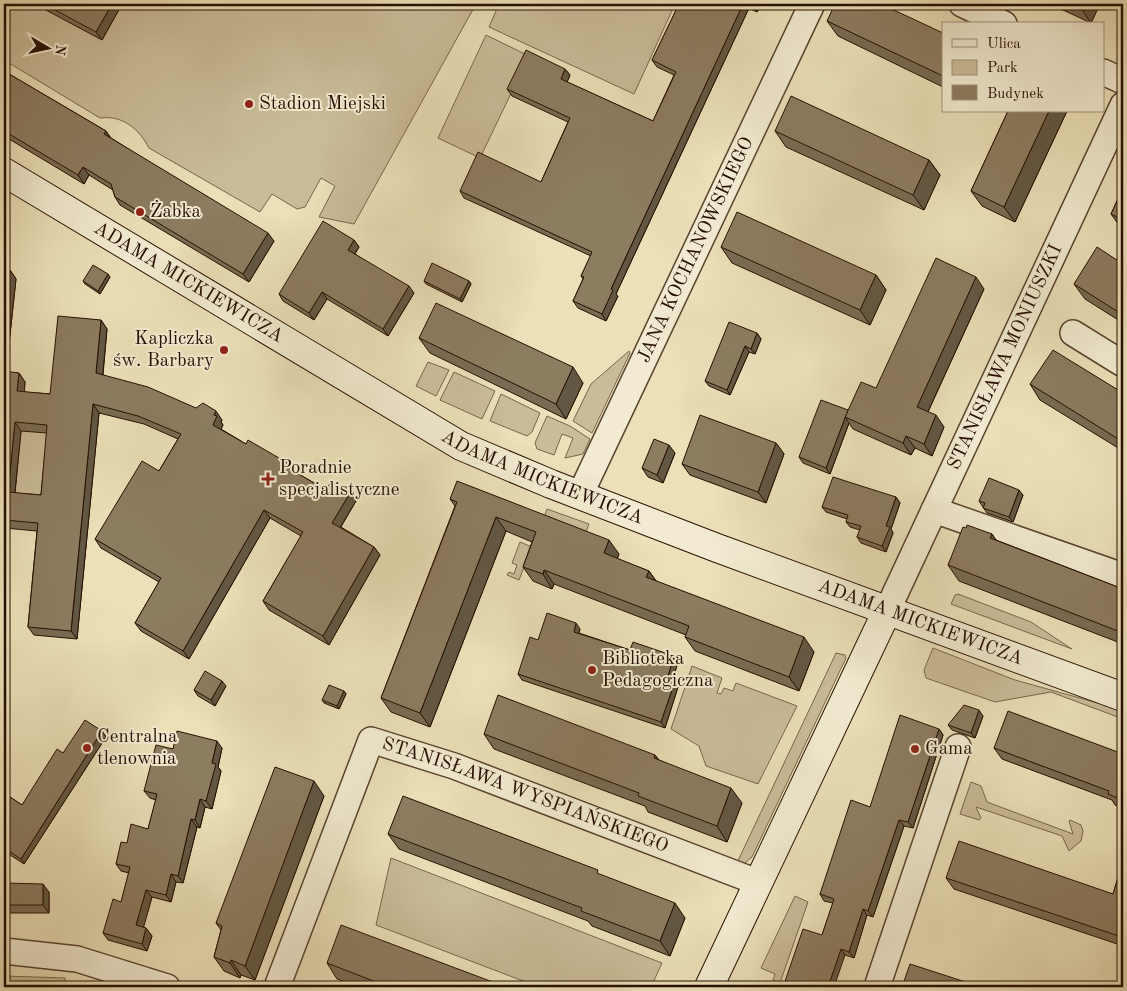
<svg xmlns="http://www.w3.org/2000/svg" width="1127" height="991" font-family="'Old Standard TT',serif">
<rect width="100%" height="100%" fill="#ebe0b8"/>
<filter id="stains"><feTurbulence type="fractalNoise" baseFrequency=".004" numOctaves="4"/><feColorMatrix values="0 0 0 0 .2 0 0 0 0 .09 0 0 0 0 .02 0 0 0 .5 -.17"/></filter>
<radialGradient id="worn" r=".72"><stop offset=".6" stop-color="#630" stop-opacity="0"/><stop offset="1" stop-color="#630" stop-opacity=".3"/></radialGradient>
<g fill="#cabc99" stroke="#78664c">
<path d="M 4,4 L 476,4 L 354,224 L 319,217 L 335,186 L 321,178 L 305,207 L 297,209 L 272,194 L 260,212 L 149,148 C 139,129 123,115 100,118 L 4,60 Z"/>
<path d="M 499,4 L 675,4 L 634,94 L 489,27 Z"/>
<path d="M 486,35 L 529,56 L 480,158 L 438,138 Z"/>
<path d="M 629,351 L 630,353 L 592,433 L 573,421 L 591,384 Z"/>
<path d="M 428,362 L 449,370 L 436,396 L 416,386 Z"/>
<path d="M 454,372 L 495,391 L 482,419 L 440,400 Z"/>
<path d="M 501,394 L 540,413 L 532,432 L 527,436 L 490,421 Z"/>
<path d="M 547,416 L 570,426 L 590,439 L 583,454 L 565,458 L 573,438 L 562,434 L 554,455 L 537,449 L 535,443 Z"/>
<path d="M 54,423 L 46,513 L 4,500 L 4,472 L 20,431 Z"/>
<path d="M 547,509 L 589,524 L 586,532 L 544,517 Z"/>
<path d="M 520,542 L 532,547 L 519,580 L 507,575 L 509,572 L 514,574 L 517,565 L 512,563 Z"/>
<path d="M 958,594 L 1031,622 L 1072,649 L 951,604 L 955,595 Z"/>
<path d="M 933,648 L 1015,680 L 1123,710 L 1123,719 L 1051,692 L 995,702 L 926,678 L 924,670 Z"/>
<path d="M 836,653 L 845,655 L 846,658 L 752,857 L 745,863 L 736,865 Z"/>
<path d="M 692,666 L 722,678 L 717,693 L 721,694 L 724,688 L 733,691 L 736,683 L 797,706 L 758,784 L 706,766 L 699,746 L 671,729 Z"/>
<path d="M 971,782 L 981,786 L 987,802 L 1073,834 L 1069,821 L 1070,820 L 1081,825 L 1083,831 L 1081,841 L 1069,851 L 1062,836 L 976,807 L 981,818 L 979,820 L 960,814 Z"/>
<path d="M 391,858 L 662,963 L 651,987 L 539,987 L 376,925 Z"/>
<path d="M 795,896 L 808,902 L 780,983 L 773,980 L 775,974 L 761,968 Z"/>
<path d="M 4,976 L 65,978 L 65,987 L 4,987 Z"/>
</g>
<g fill="none" stroke-linecap="round" stroke-linejoin="round">
<g stroke="#57432e" stroke-width="28">
<g id="street">
<path d="M 962,4 L 1004,24"/>
<path d="M 1103,72 L 1123,81"/>
<path d="M 1073,333 L 1123,364"/>
<path id="s1" d="M 580,495 L 812,4"/>
<path d="M 934,510 L 1123,576"/>
<path id="s2" d="M 887,611 L 1123,105"/>
<path d="M 4,951 L 77,959 L 167,987"/>
<path id="s3" d="M 277,987 L 371,740 L 454,766 L 757,882"/>
<path d="M 877,987 L 958,747"/>
</g>
</g>
<g stroke="#260f00" stroke-width="30">
<g id="secondary">
<path id="s4" d="M 4,172 L 461,446 L 551,484 L 717,548 L 1123,697"/>
<path d="M 709,987 L 887,611"/>
</g>
</g>
<use href="#street" stroke="#f2ebd1" stroke-width="25"/>
<use href="#secondary" stroke="#f2ebd1" stroke-width="28"/>
</g>
<g fill="#786b53" stroke="#260f00" fill-rule="evenodd">
<path d="M 40,4 L 122,4 L 102,40 L 44,9 Z"/>
<path d="M 679,4 L 761,4 L 757,12 L 749,8 L 616,294 L 618,296 L 606,321 L 578,308 L 573,301 L 583,279 L 581,276 L 591,256 L 464,198 L 460,191 L 541,182 L 568,122 L 512,96 L 507,89 L 565,69 L 570,75 L 567,82 L 653,121 L 674,75 L 657,67 L 652,60 Z"/>
<path d="M 1050,4 L 1100,4 L 1091,23 Z"/>
<path d="M 827,21 L 943,33 L 943,87 L 838,36 Z"/>
<path d="M 4,71 L 106,131 L 111,138 L 274,241 L 249,282 L 120,205 L 115,197 L 113,190 L 89,175 L 84,184 L 4,136 Z"/>
<path d="M 1008,111 L 1067,111 L 1015,222 L 982,206 L 971,191 Z"/>
<path d="M 775,131 L 929,160 L 940,175 L 924,210 L 786,147 Z"/>
<path d="M 1123,188 L 1123,227 L 1119,225 L 1111,214 Z"/>
<path d="M 354,240 L 359,247 L 355,254 L 414,293 L 388,336 L 327,299 L 314,320 L 283,301 L 279,294 Z"/>
<path d="M 721,247 L 876,275 L 886,290 L 870,325 L 732,263 Z"/>
<path d="M 1123,264 L 1123,323 L 1085,299 L 1074,284 Z"/>
<path d="M 4,270 L 10,270 L 16,279 L 6,372 L 19,373 L 25,382 L 24,392 L 50,394 L 101,320 L 107,329 L 103,375 L 222,420 L 221,422 L 223,425 L 221,429 L 246,444 L 291,465 L 297,473 L 326,490 L 350,493 L 356,501 L 341,527 L 374,547 L 380,555 L 329,645 L 269,610 L 263,601 L 301,536 L 270,518 L 189,659 L 141,631 L 135,623 L 159,582 L 101,548 L 95,539 L 159,471 L 178,439 L 144,424 L 99,413 L 77,639 L 34,635 L 28,627 L 37,531 L 4,528 ZM 21,431 L 47,433 L 41,495 L 15,493 Z"/>
<path d="M 110,277 L 100,294 L 85,284 L 83,281 Z"/>
<path d="M 424,281 L 469,281 L 471,284 L 462,302 L 426,284 Z"/>
<path d="M 984,289 L 928,412 L 944,427 L 932,456 L 915,448 L 911,455 L 853,429 L 849,423 L 830,474 L 803,463 L 799,457 L 848,410 L 876,388 Z"/>
<path d="M 757,333 L 761,339 L 755,354 L 749,352 L 730,395 L 709,386 L 705,381 Z"/>
<path d="M 419,338 L 583,383 L 566,419 L 430,353 Z"/>
<path d="M 1030,384 L 1123,393 L 1123,451 L 1040,400 Z"/>
<path d="M 776,443 L 784,454 L 766,503 L 690,475 L 682,464 Z"/>
<path d="M 675,453 L 663,483 L 648,477 L 642,468 Z"/>
<path d="M 1023,495 L 1013,522 L 987,513 L 979,501 Z"/>
<path d="M 896,497 L 900,503 L 891,529 L 893,533 L 886,552 L 861,543 L 857,537 L 860,530 L 850,527 L 846,522 L 847,519 L 826,512 L 822,507 Z"/>
<path d="M 450,499 L 619,554 L 617,559 L 649,571 L 656,581 L 814,652 L 799,691 L 695,651 L 685,637 L 686,635 L 554,584 L 552,589 L 533,581 L 523,567 L 532,542 L 506,531 L 430,727 L 391,712 L 381,698 L 455,506 Z"/>
<path d="M 966,528 L 992,534 L 996,540 L 1123,589 L 1123,644 L 959,581 L 948,565 Z"/>
<path d="M 580,629 L 579,633 L 630,650 L 678,662 L 672,681 L 678,687 L 665,728 L 522,680 L 518,674 L 538,640 Z"/>
<path d="M 226,686 L 215,706 L 198,696 L 194,690 Z"/>
<path d="M 344,691 L 346,694 L 339,709 L 324,703 L 322,700 Z"/>
<path d="M 983,716 L 975,738 L 952,730 L 948,725 Z"/>
<path d="M 939,729 L 943,735 L 913,828 L 904,826 L 873,917 L 867,915 L 854,958 L 845,955 L 822,935 L 833,903 L 824,901 L 820,894 L 870,807 Z"/>
<path d="M 102,731 L 106,737 L 24,864 L 4,851 L 4,793 L 22,805 L 63,753 Z"/>
<path d="M 484,734 L 655,755 L 659,760 L 742,803 L 727,842 L 648,812 L 645,806 L 494,749 Z"/>
<path d="M 222,748 L 218,767 L 221,771 L 212,809 L 205,807 L 200,828 L 197,827 L 183,883 L 176,882 L 171,902 L 152,897 L 143,927 L 146,928 L 152,936 L 147,951 L 108,940 L 103,933 L 121,902 L 129,873 L 121,871 L 116,864 L 127,843 L 148,829 L 156,800 L 150,798 L 144,791 L 173,749 Z"/>
<path d="M 994,748 L 1123,754 L 1123,808 L 1115,805 L 1112,800 L 1002,759 Z"/>
<path d="M 324,796 L 255,980 L 241,975 L 240,978 L 224,971 L 214,957 L 221,930 L 216,923 Z"/>
<path d="M 388,834 L 685,918 L 670,956 L 592,926 L 588,921 L 399,849 Z"/>
<path d="M 1123,861 L 1123,946 L 954,889 L 946,878 L 1113,894 Z"/>
<path d="M 4,883 L 49,892 L 49,913 L 4,913 Z"/>
<path d="M 327,963 L 506,987 L 360,987 L 337,979 Z"/>
</g>
<g fill="#625743" stroke="#260f00">
<path d="M 112,4 L 122,4 L 102,40 L 96,32 Z"/>
<path d="M 743,4 L 745,4 L 749,8 L 616,294 L 618,296 L 606,321 L 602,314 L 611,289 Z"/>
<path d="M 753,4 L 761,4 L 757,12 L 752,5 Z"/>
<path d="M 1082,4 L 1100,4 L 1091,23 L 1080,7 Z"/>
<path d="M 565,69 L 570,75 L 566,85 L 561,79 Z"/>
<path d="M 1049,111 L 1067,111 L 1015,222 L 1004,207 Z"/>
<path d="M 106,131 L 111,139 L 104,134 Z"/>
<path d="M 929,160 L 940,175 L 924,210 L 913,195 Z"/>
<path d="M 83,167 L 89,175 L 84,184 L 78,175 Z"/>
<path d="M 268,233 L 274,241 L 249,282 L 243,274 Z"/>
<path d="M 354,240 L 359,247 L 353,256 L 348,250 Z"/>
<path d="M 10,270 L 16,279 L 5,380 L 4,377 L 4,328 Z"/>
<path d="M 108,274 L 110,277 L 100,294 L 98,291 Z"/>
<path d="M 876,275 L 886,290 L 870,325 L 860,310 Z"/>
<path d="M 976,277 L 984,289 L 925,418 L 917,407 Z"/>
<path d="M 469,281 L 471,284 L 462,302 L 460,299 Z"/>
<path d="M 409,286 L 414,293 L 388,336 L 383,329 Z"/>
<path d="M 322,292 L 327,299 L 314,320 L 309,313 Z"/>
<path d="M 101,320 L 107,329 L 102,382 L 96,373 Z"/>
<path d="M 757,333 L 761,339 L 755,354 L 751,349 Z"/>
<path d="M 745,346 L 749,352 L 730,395 L 727,390 Z"/>
<path d="M 573,367 L 583,383 L 566,419 L 556,404 Z"/>
<path d="M 19,373 L 25,382 L 24,400 L 17,391 Z"/>
<path d="M 93,404 L 99,413 L 77,639 L 71,631 Z"/>
<path d="M 848,410 L 845,417 L 849,423 L 830,474 L 826,468 Z"/>
<path d="M 216,411 L 222,420 L 221,422 L 223,425 L 219,433 L 213,425 L 214,415 Z"/>
<path d="M 936,415 L 944,427 L 932,456 L 924,444 Z"/>
<path d="M 15,422 L 21,431 L 14,501 L 8,492 Z"/>
<path d="M 906,436 L 915,448 L 911,455 L 903,443 Z"/>
<path d="M 776,443 L 784,454 L 766,503 L 758,492 Z"/>
<path d="M 669,445 L 675,453 L 663,483 L 657,475 Z"/>
<path d="M 291,465 L 298,474 L 290,469 Z"/>
<path d="M 1019,490 L 1023,495 L 1013,522 L 1009,517 Z"/>
<path d="M 350,493 L 356,501 L 338,531 L 332,523 Z"/>
<path d="M 896,497 L 900,503 L 891,529 L 893,533 L 886,552 L 882,546 L 886,526 Z"/>
<path d="M 264,510 L 270,518 L 189,659 L 183,651 Z"/>
<path d="M 496,517 L 506,531 L 430,727 L 420,713 Z"/>
<path d="M 992,534 L 1002,549 L 990,538 Z"/>
<path d="M 609,540 L 619,554 L 614,567 L 604,553 Z"/>
<path d="M 374,547 L 380,555 L 329,645 L 323,636 Z"/>
<path d="M 544,570 L 554,584 L 552,589 L 543,574 Z"/>
<path d="M 649,571 L 659,585 L 646,577 Z"/>
<path d="M 576,623 L 580,629 L 578,637 L 574,632 Z"/>
<path d="M 804,637 L 814,652 L 799,691 L 789,677 Z"/>
<path d="M 674,656 L 678,662 L 671,685 L 667,679 Z"/>
<path d="M 222,681 L 226,686 L 215,706 L 211,700 Z"/>
<path d="M 675,681 L 678,687 L 665,728 L 661,722 Z"/>
<path d="M 344,691 L 346,694 L 339,709 L 337,706 Z"/>
<path d="M 979,710 L 983,716 L 975,738 L 971,733 Z"/>
<path d="M 939,729 L 943,735 L 913,828 L 908,822 Z"/>
<path d="M 102,731 L 106,737 L 24,864 L 21,859 Z"/>
<path d="M 217,741 L 222,748 L 218,767 L 221,771 L 212,809 L 206,801 L 212,763 Z"/>
<path d="M 655,755 L 666,770 L 654,758 Z"/>
<path d="M 314,781 L 324,796 L 255,980 L 245,966 Z"/>
<path d="M 731,788 L 742,803 L 727,842 L 717,826 Z"/>
<path d="M 200,799 L 205,807 L 200,828 L 195,820 Z"/>
<path d="M 191,819 L 197,827 L 183,883 L 178,876 Z"/>
<path d="M 899,820 L 904,826 L 873,917 L 868,911 Z"/>
<path d="M 171,874 L 176,882 L 171,902 L 166,895 Z"/>
<path d="M 43,884 L 49,892 L 49,913 L 43,905 Z"/>
<path d="M 146,890 L 152,897 L 142,933 L 136,925 Z"/>
<path d="M 675,903 L 685,918 L 670,956 L 660,941 Z"/>
<path d="M 863,909 L 867,915 L 854,958 L 849,952 Z"/>
<path d="M 146,928 L 152,936 L 147,951 L 142,944 Z"/>
<path d="M 841,949 L 845,955 L 834,987 L 828,987 Z"/>
<path d="M 231,960 L 241,975 L 240,978 L 230,963 Z"/>
</g>
<g fill="#8c7c60" stroke="#260f00" fill-rule="evenodd">
<path d="M 44,4 L 112,4 L 96,32 Z"/>
<path d="M 679,4 L 743,4 L 611,289 L 613,290 L 602,314 L 573,301 L 584,277 L 581,276 L 592,252 L 460,191 L 478,152 L 541,182 L 570,118 L 507,89 L 526,50 L 565,69 L 561,79 L 653,121 L 676,72 L 652,60 Z"/>
<path d="M 835,4 L 881,4 L 943,33 L 943,76 L 827,21 Z"/>
<path d="M 1073,4 L 1082,4 L 1080,7 Z"/>
<path d="M 4,71 L 106,131 L 104,134 L 268,233 L 243,274 L 115,197 L 111,184 L 83,167 L 78,175 L 4,131 Z"/>
<path d="M 791,96 L 929,160 L 913,195 L 775,131 Z"/>
<path d="M 1008,111 L 1049,111 L 1004,207 L 971,191 Z"/>
<path d="M 1123,188 L 1123,220 L 1111,214 Z"/>
<path d="M 737,212 L 876,275 L 860,310 L 721,247 Z"/>
<path d="M 323,221 L 354,240 L 348,250 L 409,286 L 383,329 L 322,292 L 309,313 L 279,294 Z"/>
<path d="M 1097,247 L 1123,264 L 1123,315 L 1074,284 Z"/>
<path d="M 936,258 L 976,277 L 917,407 L 936,415 L 924,444 L 906,436 L 903,443 L 845,417 L 861,382 L 876,388 Z"/>
<path d="M 432,263 L 469,281 L 460,299 L 424,281 Z"/>
<path d="M 93,265 L 108,274 L 98,291 L 83,281 Z"/>
<path d="M 4,270 L 10,270 L 4,328 Z"/>
<path d="M 436,303 L 573,367 L 556,404 L 419,338 Z"/>
<path d="M 58,316 L 101,320 L 96,373 L 148,387 L 196,408 L 203,403 L 216,411 L 214,415 L 217,416 L 213,425 L 246,444 L 248,440 L 291,465 L 290,469 L 326,490 L 331,482 L 350,493 L 332,523 L 374,547 L 323,636 L 263,601 L 303,532 L 264,510 L 183,651 L 135,623 L 161,578 L 95,539 L 142,461 L 159,471 L 181,434 L 138,416 L 93,404 L 71,631 L 28,627 L 38,523 L 4,520 L 4,371 L 19,373 L 17,391 L 50,394 ZM 15,422 L 47,425 L 41,495 L 8,492 Z"/>
<path d="M 729,322 L 757,333 L 751,349 L 745,346 L 727,390 L 705,381 Z"/>
<path d="M 1053,350 L 1123,393 L 1123,442 L 1030,384 Z"/>
<path d="M 821,400 L 848,410 L 826,468 L 799,457 Z"/>
<path d="M 700,415 L 776,443 L 758,492 L 682,464 Z"/>
<path d="M 654,439 L 669,445 L 657,475 L 642,468 Z"/>
<path d="M 833,477 L 896,497 L 886,526 L 890,527 L 882,546 L 857,537 L 861,526 L 846,522 L 848,515 L 822,507 Z"/>
<path d="M 989,478 L 1019,490 L 1009,517 L 983,508 L 985,503 L 979,501 Z"/>
<path d="M 457,481 L 609,540 L 604,553 L 649,571 L 646,577 L 804,637 L 789,677 L 685,637 L 689,626 L 544,570 L 543,574 L 523,567 L 536,532 L 496,517 L 420,713 L 381,698 L 457,502 L 450,499 Z"/>
<path d="M 967,525 L 992,534 L 990,538 L 1123,589 L 1123,633 L 948,565 L 963,527 L 966,528 Z"/>
<path d="M 547,613 L 576,623 L 574,632 L 630,650 L 633,642 L 674,656 L 667,679 L 675,681 L 661,722 L 518,674 L 530,637 L 538,640 Z"/>
<path d="M 205,671 L 222,681 L 211,700 L 194,690 Z"/>
<path d="M 329,685 L 344,691 L 337,706 L 322,700 Z"/>
<path d="M 498,695 L 655,755 L 654,758 L 731,788 L 717,826 L 638,796 L 639,793 L 484,734 Z"/>
<path d="M 964,705 L 979,710 L 971,733 L 948,725 Z"/>
<path d="M 1008,711 L 1123,754 L 1123,800 L 1108,794 L 1109,791 L 994,748 Z"/>
<path d="M 900,715 L 939,729 L 908,822 L 899,820 L 868,911 L 863,909 L 849,952 L 841,949 L 828,987 L 783,987 L 803,929 L 822,935 L 834,899 L 820,894 L 851,800 L 870,807 Z"/>
<path d="M 85,720 L 102,731 L 21,859 L 4,848 L 4,793 L 22,805 L 57,749 L 63,753 Z"/>
<path d="M 177,731 L 217,741 L 212,763 L 216,764 L 206,801 L 200,799 L 195,820 L 191,819 L 178,876 L 171,874 L 166,895 L 146,890 L 136,925 L 146,928 L 142,944 L 103,933 L 113,899 L 121,902 L 130,867 L 116,864 L 121,842 L 127,843 L 131,824 L 148,829 L 157,794 L 144,791 L 156,745 L 173,749 Z"/>
<path d="M 275,767 L 314,781 L 245,966 L 231,960 L 230,963 L 214,957 L 222,926 L 216,923 Z"/>
<path d="M 403,796 L 598,870 L 597,873 L 675,903 L 660,941 L 581,911 L 582,908 L 388,834 Z"/>
<path d="M 959,841 L 1113,894 L 1123,861 L 1123,934 L 1122,937 L 946,878 Z"/>
<path d="M 4,883 L 43,884 L 43,905 L 4,905 Z"/>
<path d="M 341,925 L 506,987 L 389,987 L 327,963 Z"/>
<path d="M 910,964 L 981,987 L 902,987 Z"/>
</g>
<g fill="#8f2418" stroke="#f2ebd1" stroke-width="2">
<circle cx="249" cy="104" r="5"/>
<circle cx="140" cy="212" r="5"/>
<circle cx="224" cy="350" r="5"/>
<path d="M265.5 471.5h5v5h5v5h-5v5h-5v-5h-5v-5h5z"/>
<circle cx="592" cy="670" r="5"/>
<circle cx="87" cy="748" r="5"/>
<circle cx="915" cy="749" r="5"/>
</g>
<g text-anchor="middle" dominant-baseline="central" stroke-width="4" stroke-linejoin="round" paint-order="stroke">
<g font-size="19" fill="#260f00" stroke="#f2ebd1" text-anchor="start">
<text x="259" y="104">Stadion Miejski</text>
<text x="150" y="212">Żabka</text>
<text x="214" y="339" text-anchor="end">Kapliczka<tspan x="214" dy="22">św. Barbary</tspan></text>
<text x="279" y="468">Poradnie<tspan x="279" dy="22">specjalistyczne</tspan></text>
<text x="602" y="659">Biblioteka<tspan x="602" dy="22">Pedagogiczna</tspan></text>
<text x="97" y="737">Centralna<tspan x="97" dy="22">tlenownia</tspan></text>
<text x="925" y="749">Gama</text>
</g>
<g font-size="19" fill="#260f00" stroke="#f2ebd1">
<text stroke="none"><textPath href="#s1" startOffset="271">JANA KOCHANOWSKIEGO</textPath></text>
<text stroke="none"><textPath href="#s4" startOffset="215">ADAMA MICKIEWICZA</textPath></text>
<text stroke="none"><textPath href="#s2" startOffset="280">STANISŁAWA MONIUSZKI</textPath></text>
<text stroke="none"><textPath href="#s4" startOffset="620">ADAMA MICKIEWICZA</textPath></text>
<text stroke="none"><textPath href="#s4" startOffset="1025">ADAMA MICKIEWICZA</textPath></text>
<text stroke="none"><textPath href="#s3" startOffset="428">STANISŁAWA WYSPIAŃSKIEGO</textPath></text>
</g>
</g>
<rect width="1127" height="991" fill="none" stroke="#ebe0b8" stroke-width="20"/>
<rect x="5" y="5" width="1117" height="981" fill="none" stroke="#260f00" stroke-width="2.5"/>
<rect x="10" y="10" width="1107" height="971" fill="none" stroke="#260f00"/>
<rect x="942" y="22" width="162" height="90" fill="#f2ebd1" stroke="#a0937d"/>
<rect x="952" y="39" width="25" height="8" fill="#f2ebd1" stroke="#a0937d"/>
<text x="987" y="48" font-size="15" fill="#260f00">Ulica</text>
<rect x="952" y="60" width="25" height="15" fill="#cabc99" stroke="#a0937d"/>
<text x="987" y="72" font-size="15" fill="#260f00">Park</text>
<rect x="952" y="85" width="25" height="15" fill="#8c7c60" stroke="#a0937d"/>
<text x="987" y="98" font-size="15" fill="#260f00">Budynek</text>
<g transform="translate(48 48) rotate(99)" stroke="#f2ebd1" stroke-width="4" paint-order="stroke">
<path d="M0-4L9 19L0 12L-9 19Z" fill="#260f00"/>
<text y="-8" font-size="14" font-weight="bold" text-anchor="middle" fill="#260f00">N</text>
</g>
<rect width="100%" height="100%" filter="url(#stains)"/>
<rect width="100%" height="100%" fill="url(#worn)"/>
</svg>
